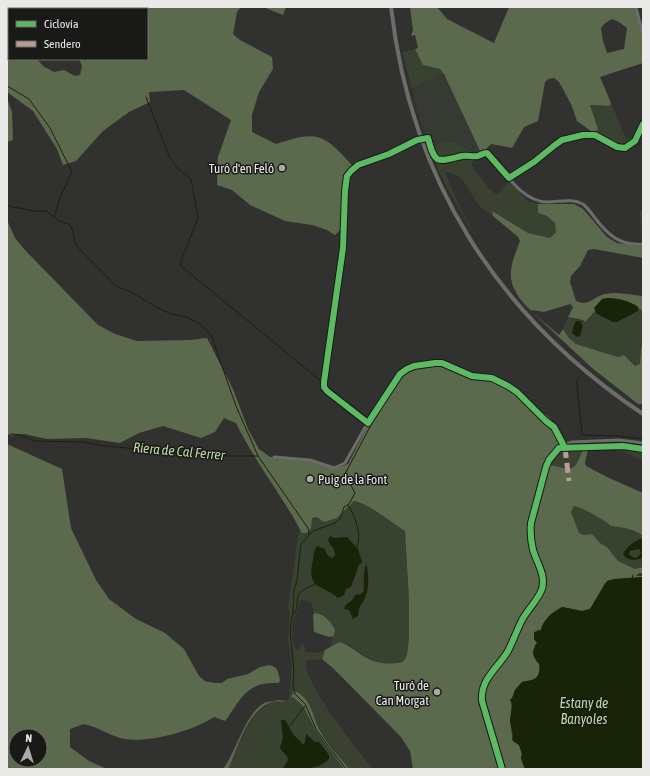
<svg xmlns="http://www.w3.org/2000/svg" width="650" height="776" font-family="'Asap Condensed',sans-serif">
<rect width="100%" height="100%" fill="#313130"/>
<path fill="#363a32" d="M 444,74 L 480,151 L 473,152 L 457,143 L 446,141 L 429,147 L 420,121 L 412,88 Z"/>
<g fill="#394131">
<path d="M 415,49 L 423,65 L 440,69 L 444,74 L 412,88 L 402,52 Z"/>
<path d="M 611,103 L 626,139 L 635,137 C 623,153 610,142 595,134 L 590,105 L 609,106 Z"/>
<path d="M 446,141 L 457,143 L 473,152 L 479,151 L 484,151 L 471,164 L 487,187 L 497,195 L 509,182 L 529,202 L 538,204 L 538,213 L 547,216 L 555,223 L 556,232 L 550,238 L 528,233 L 492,211 L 493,216 C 488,213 482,209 478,204 C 468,191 465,173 445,172 L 458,203 L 477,239 C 459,209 441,180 429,147 Z"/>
<path d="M 643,210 L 643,241 L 642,242 L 640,211 Z"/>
<path d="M 638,307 L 643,312 L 643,343 L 641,349 L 640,364 L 635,366 L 624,355 L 618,357 L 576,344 L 569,338 L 563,329 L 568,317 L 584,322 L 594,308 Z"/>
<path d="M 618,442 L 643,445 L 643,461 L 617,448 L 583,449 C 572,473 576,470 550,465 C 555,456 561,448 570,444 Z"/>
<path d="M 354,501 L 361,502 L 405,531 L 409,600 L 409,639 L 407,655 L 403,662 L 389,665 L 377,662 L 364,656 L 348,644 L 333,645 L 330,646 L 335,630 L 327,618 L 314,614 L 312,604 L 307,601 L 300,600 C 299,604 299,607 298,610 C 297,613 295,616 294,619 C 291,627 291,644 297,650 L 299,650 L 299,648 L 302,644 L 304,644 L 306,652 L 315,653 L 325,651 L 322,659 L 306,660 C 301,681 359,751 373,769 L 349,769 L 319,730 L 309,706 L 301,694 L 293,697 L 303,706 L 316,731 L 344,769 L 227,769 L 246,729 L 256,713 L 270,702 L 285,702 L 289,698 L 292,666 L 288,639 L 290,613 L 288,608 L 299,528 L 302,533 C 315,513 314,517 337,518 Z"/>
<path d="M 574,506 L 577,506 L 608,522 L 640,533 L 643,536 L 643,567 L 635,569 L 618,561 L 607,547 L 600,543 L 592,534 L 584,535 L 579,533 L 571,512 Z"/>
</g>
<g fill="#5b694d" fill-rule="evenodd">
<path d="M 96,7 L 241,7 L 237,12 L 233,34 L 240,40 L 272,57 L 273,69 L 259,92 L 252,115 L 252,132 L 276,144 C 289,140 304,134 317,137 C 331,140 342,155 352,165 L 347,173 L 340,230 L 335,235 L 327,230 L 312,225 L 285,221 L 250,205 L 232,190 L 217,185 L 218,157 L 231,120 L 184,90 L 149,92 L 150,102 L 129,112 L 103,131 L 76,161 L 63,165 L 57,149 L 33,111 L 7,92 L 7,15 L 9,16 L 9,59 L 37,59 L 43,66 L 54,72 L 64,70 L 75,76 L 80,75 L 82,66 L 79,59 L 147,59 L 147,9 L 96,9 Z"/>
<path d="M 256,7 L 286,7 L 283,15 L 263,7 Z"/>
<path d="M 410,7 L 437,7 L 447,19 L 494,43 L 509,7 L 637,7 L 643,32 L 643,63 L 600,77 L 611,103 L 609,106 L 590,105 L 598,129 L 595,134 L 577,121 L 571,104 L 559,82 L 554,78 L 548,79 L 545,82 L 538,121 L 524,127 L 512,148 L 491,144 L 484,151 L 480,151 L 444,74 L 440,69 L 423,65 L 415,49 L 418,48 L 415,35 L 411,36 L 413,30 ZM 612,19 L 619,22 L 627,28 L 624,49 L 607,53 L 603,41 L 601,28 L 604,24 Z"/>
<path d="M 7,98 L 12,112 L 13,140 L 7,142 Z"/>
<path d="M 538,204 L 574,204 L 583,209 L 607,237 L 617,243 L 638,246 L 643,246 L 643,258 L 594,249 L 588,250 L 580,266 L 571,276 L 570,282 L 576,301 C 589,307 593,297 605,294 C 617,291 631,295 643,296 L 643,312 L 638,307 L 594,308 L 595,311 L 585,322 L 583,320 L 568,317 L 573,307 L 570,304 L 544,312 L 530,310 C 525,304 519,299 516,292 C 505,275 514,257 520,241 L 518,237 L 493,216 L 492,211 L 528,233 L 550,238 L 556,232 L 555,223 L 547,216 L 538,213 Z"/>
<path d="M 7,220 L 15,238 L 24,249 L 98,325 L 115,334 L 137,341 L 190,340 L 207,338 L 233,389 L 248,429 L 259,449 L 270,457 L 280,457 L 316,462 L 337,468 L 348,464 L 368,425 L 401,376 L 419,367 L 440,364 L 461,370 L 479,376 L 496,380 L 513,389 L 550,418 L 552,421 L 550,425 C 555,431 559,437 559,445 C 540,462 532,503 529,528 C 528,546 537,570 547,585 L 547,579 C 543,566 536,554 534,541 C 530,523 543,483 550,465 C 575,470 573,473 583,449 L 588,449 L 585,463 L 586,466 L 607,477 L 643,493 L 643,536 C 635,529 621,527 611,526 C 607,521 579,506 574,506 L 571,512 L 579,533 L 584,535 L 592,534 L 600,543 L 607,547 L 618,561 L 635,569 L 643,567 L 643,573 L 639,573 L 636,576 L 643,576 L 643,577 L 617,579 L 605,583 L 590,609 L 582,611 L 562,607 L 550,615 L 541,630 L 537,630 L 537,643 L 535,645 C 537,655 545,676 532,681 C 529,682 525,681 522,682 L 515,690 L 511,702 L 512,708 L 510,721 L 513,741 L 519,745 L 522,754 L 521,757 L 525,769 L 413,769 L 410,751 L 401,737 L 334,669 L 322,659 L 325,650 L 339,642 C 350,645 354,650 363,656 C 377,664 388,665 403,662 L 407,655 L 409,639 L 409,600 L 405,531 C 390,522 370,504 354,501 L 337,518 L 324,522 L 317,517 L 312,518 L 311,528 L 307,533 L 302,533 C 282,495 255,462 236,423 L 224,418 L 215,432 L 201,438 L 163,426 L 139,433 L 120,443 L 86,438 L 47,439 L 24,434 L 7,436 Z"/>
<path d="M 533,313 L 559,335 L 563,329 L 569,338 L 576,344 L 618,357 L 624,355 L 635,366 L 640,364 L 641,349 L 643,343 L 643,404 L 638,404 L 592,368 Z"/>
<path d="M 7,444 L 62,469 L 71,528 L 96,580 L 109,599 L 136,619 L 165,633 L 184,649 L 199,676 L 205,681 L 214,683 L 222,683 L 227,679 L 248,674 L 260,667 L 270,665 L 276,668 L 278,672 L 280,680 L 279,683 C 245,682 243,697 225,721 L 214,717 C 193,731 149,743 125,739 C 112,737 98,727 84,724 L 70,729 L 70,747 L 89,761 L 107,769 L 7,769 ZM 16,736 L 40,736 L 40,760 L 16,760 Z"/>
<path d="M 315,613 C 326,615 330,621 335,630 L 334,636 L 329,637 L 314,632 L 313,615 Z"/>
<path d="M 294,691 C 311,696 313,718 320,731 C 328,745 339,756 349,769 L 344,769 L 316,731 L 303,706 L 293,697 L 291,698 Z"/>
<path d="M 279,700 L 287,701 C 281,703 275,700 269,703 C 247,713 238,747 229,767 L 227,769 L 223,769 C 236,753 246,709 267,702 C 270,701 275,701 279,700 Z"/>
</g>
<g fill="#182308" fill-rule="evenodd">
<path d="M 606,298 C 618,298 628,300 638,307 L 638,311 L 617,322 L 613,322 L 597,314 L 594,308 L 602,299 Z"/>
<path d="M 576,321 L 580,321 L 583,326 L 580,336 L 577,337 L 572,333 L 573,327 Z"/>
<path d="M 330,536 L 334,538 L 347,537 L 358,549 L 362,562 L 359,565 L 351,587 L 346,589 L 344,595 L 338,598 C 323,584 308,591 312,564 C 314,557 313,552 317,546 L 325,549 L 327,555 L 332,558 L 335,555 L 334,549 L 331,546 L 328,540 Z"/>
<path d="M 640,539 L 643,540 L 643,558 C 636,560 628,562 623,554 C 626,548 634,541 640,539 ZM 639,549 L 641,552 L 639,556 L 635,558 L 629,555 L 630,551 Z"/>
<path d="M 366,564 C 369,572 369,586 366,595 C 363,604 358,606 358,616 L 353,619 L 349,610 L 344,609 L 345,606 L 352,600 L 356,594 L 359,595 L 364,591 C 364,581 363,573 366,564 Z"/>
<path d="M 643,577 L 643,769 L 525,769 L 521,759 L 522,754 L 519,745 L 513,741 L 512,739 L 513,736 L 510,721 L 512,704 L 510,700 L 512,698 L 515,690 L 522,682 C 534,679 539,681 540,665 C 533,657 530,653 537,643 L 534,639 L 534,632 L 541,630 C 543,619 553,612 562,607 L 582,611 L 590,609 L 607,581 L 614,579 Z"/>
<path d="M 281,720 L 285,720 C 288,724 289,728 292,732 C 295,738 300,739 303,745 L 305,742 L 306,734 L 315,742 L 319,742 L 329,755 L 329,759 C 318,771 298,769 283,769 L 288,760 C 287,754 283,753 280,748 L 283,738 Z"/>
</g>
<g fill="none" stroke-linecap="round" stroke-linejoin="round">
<g stroke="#182308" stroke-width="1">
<path d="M 7,86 L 29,99 L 50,128 L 72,172 L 60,198 L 54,217"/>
<path d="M 146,97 L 169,156 L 176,167 L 191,179 L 198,219 L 181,260 L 181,266 L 372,423 L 345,474 L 355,493 L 349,504 L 344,507 L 340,519 L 335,523 L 313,531 L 301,544 L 297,580 L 294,590 L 293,612 L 290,630 L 294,671 L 293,685 L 295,694 L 305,704 L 317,731 L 346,769"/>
<path d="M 7,206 L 35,211 L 46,211 L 60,221 L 69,224 L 72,229 L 76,245 L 82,252 L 116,286 L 131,292 L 158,308 L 171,314 L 187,317 L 200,324 L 211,335 L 236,406 L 258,456"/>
<path d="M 579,377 L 577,380 L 577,385 L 582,435 L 618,436 L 643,439"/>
<path d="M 7,436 L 12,434 L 21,435 L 34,441 L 83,442 L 105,446 L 215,456 L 258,456 L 308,528 L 309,534"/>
<path d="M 348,505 C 355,516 362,534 357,547"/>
<path d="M 632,578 L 633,575"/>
<path d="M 292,616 C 300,610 295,602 299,594 C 302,589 311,587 316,583"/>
<path d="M 289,727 L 305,706"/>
</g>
<g stroke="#6b6c6b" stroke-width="3">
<path d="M 636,7 L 643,35"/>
<path d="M 492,158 C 506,174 523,202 547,202 C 559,202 572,198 583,204 C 588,208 591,213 595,218 C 608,235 620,246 643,244"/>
<path d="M 509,178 L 534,162 L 555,145 L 562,140 L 583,135 L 595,135 L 617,147 L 625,148 L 635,141 L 643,124"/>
<path d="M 274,457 L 310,460 L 334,468 L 345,463 L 367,424 L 400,374 L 407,369 L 414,366 L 435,363 L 442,363 L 472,376 L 492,378 L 508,386 L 517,392 L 546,421 L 554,427 L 564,444"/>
<path d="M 502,769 L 482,701 C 480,679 498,668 508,651 C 513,641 517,630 522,620 C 528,609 538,600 542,589 C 546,575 537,563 533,550 C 531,541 530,532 531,523 C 537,497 542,450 572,442 L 619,440 L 643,443"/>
</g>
<path stroke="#6c6d6b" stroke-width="4" d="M 391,7 C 411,181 498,317 643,414"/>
<path stroke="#b99d93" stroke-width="5" stroke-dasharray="10 5" stroke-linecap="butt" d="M 565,448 L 569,481"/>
<g stroke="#191a18" stroke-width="8">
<g id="cycleway">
<path d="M 565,448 L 554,427 L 546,421 L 517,392 L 508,386 L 492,378 L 472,376 L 442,363 L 435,363 L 414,366 L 407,369 L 400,374 L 368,423 L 327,391 L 324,387 L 324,382 L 343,248 L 345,191 L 347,176 L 351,171 L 358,165 L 389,154 L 417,140 L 428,138 C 435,165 437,162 462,156 C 467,155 473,157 478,156 C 481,155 483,153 487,153 L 509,178 L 534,162 L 555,145 L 562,140 L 583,135 L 595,135 L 617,147 L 625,148 L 635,141 L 643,124"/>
<path d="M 502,769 L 482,701 C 480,679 498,668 508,651 C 513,641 517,630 522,620 C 528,609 538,600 542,589 C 546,575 537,563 533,550 C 531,541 530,532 531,523 L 546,467 L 549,460 L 559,448 L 623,446 L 643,449"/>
</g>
</g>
<use href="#cycleway" stroke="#5cba63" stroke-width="6"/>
</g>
<g fill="#a9a9a8" stroke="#191a18" stroke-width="1.5">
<circle cx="282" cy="168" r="4"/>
<circle cx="310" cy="479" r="4"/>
<circle cx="437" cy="692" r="4"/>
</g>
<g text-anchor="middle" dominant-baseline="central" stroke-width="3" stroke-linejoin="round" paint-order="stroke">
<g font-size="13" fill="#e9eae8" stroke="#191a18" text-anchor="end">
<text x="274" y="168">Turó d'en Feló</text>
<text x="318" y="479" text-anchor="start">Puig de la Font</text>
<text x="429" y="685">Turó de<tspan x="429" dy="15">Can Morgat</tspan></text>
</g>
<g font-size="14" font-style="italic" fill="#bedaa0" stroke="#191a18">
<text transform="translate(179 451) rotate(5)">Riera de Cal Ferrer</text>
<text x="584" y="703">Estany de<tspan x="584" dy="16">Banyoles</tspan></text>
</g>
</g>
<rect width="650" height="776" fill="none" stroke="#e9eae8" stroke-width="16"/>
<rect x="8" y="8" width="140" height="52" fill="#191a18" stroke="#6c6d6b"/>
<rect x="16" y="21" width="20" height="6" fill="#5cba63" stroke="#6c6d6b"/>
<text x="44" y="28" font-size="12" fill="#e9eae8">Ciclovía</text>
<rect x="16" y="41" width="20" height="6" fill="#b99d93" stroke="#6c6d6b"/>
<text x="44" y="48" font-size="12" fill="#e9eae8">Sendero</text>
<g transform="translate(28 748) rotate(4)"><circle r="19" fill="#191a18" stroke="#6c6d6b"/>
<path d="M0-3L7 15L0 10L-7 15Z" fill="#a9a9a8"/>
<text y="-6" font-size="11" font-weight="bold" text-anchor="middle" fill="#e9eae8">N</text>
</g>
</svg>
